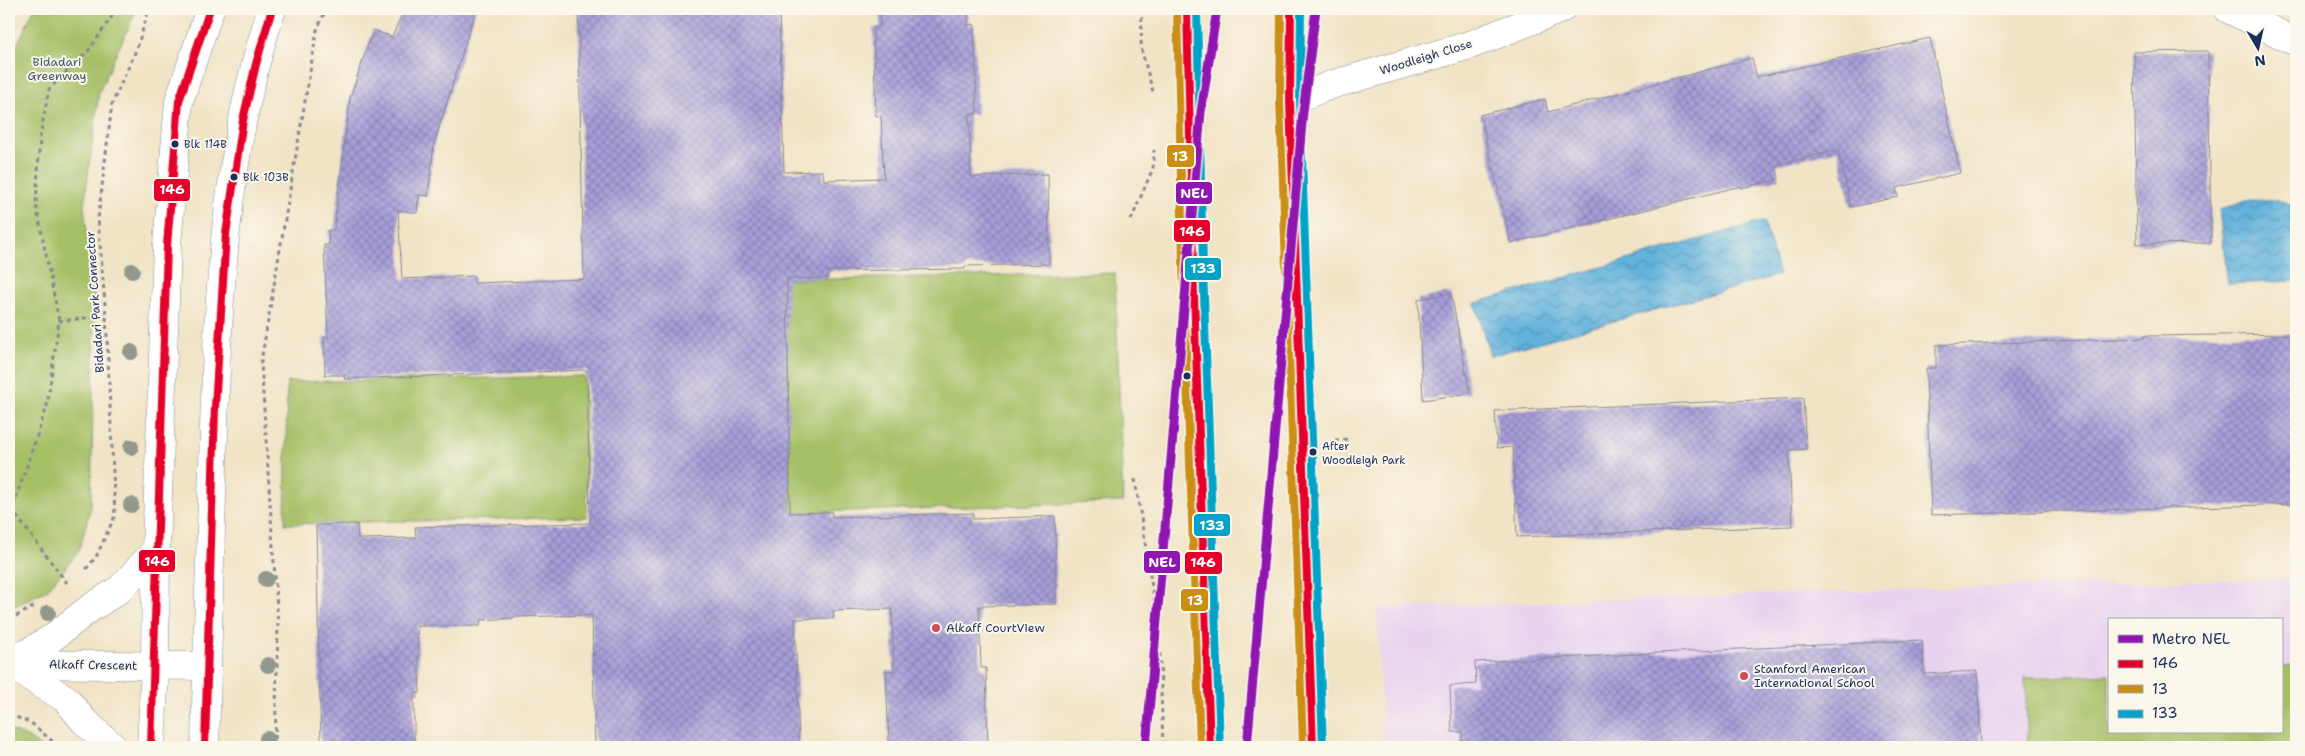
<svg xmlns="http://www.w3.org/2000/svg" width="2305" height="756" font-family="'Shantell Sans',sans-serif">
<defs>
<pattern id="water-waves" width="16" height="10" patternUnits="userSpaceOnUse" patternTransform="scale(1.25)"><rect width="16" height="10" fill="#62b2dc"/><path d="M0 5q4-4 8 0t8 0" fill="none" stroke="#5091b6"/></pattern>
<pattern id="building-cross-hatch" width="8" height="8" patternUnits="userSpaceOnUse" patternTransform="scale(1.25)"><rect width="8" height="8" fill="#a89fd9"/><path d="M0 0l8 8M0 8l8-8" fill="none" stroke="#8882b3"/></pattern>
</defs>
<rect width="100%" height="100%" fill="#fbf7ec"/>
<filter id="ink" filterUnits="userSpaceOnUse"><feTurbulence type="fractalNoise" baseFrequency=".02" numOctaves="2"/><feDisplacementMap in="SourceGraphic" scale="10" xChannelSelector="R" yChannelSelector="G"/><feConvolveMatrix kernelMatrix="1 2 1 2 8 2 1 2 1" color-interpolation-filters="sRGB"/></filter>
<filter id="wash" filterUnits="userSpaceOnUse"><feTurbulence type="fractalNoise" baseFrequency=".0096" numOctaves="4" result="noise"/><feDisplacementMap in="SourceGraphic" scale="20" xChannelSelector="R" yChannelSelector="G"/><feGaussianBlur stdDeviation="1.12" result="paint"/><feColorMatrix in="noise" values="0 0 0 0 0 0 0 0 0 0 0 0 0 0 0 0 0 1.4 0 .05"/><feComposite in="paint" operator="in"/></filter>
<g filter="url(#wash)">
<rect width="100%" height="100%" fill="#f1e3c5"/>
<path fill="#e7d2ef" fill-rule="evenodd" d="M 2296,578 L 2296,747 L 1383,747 L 1377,608 L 1889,590 ZM 2109,620 L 2281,620 L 2281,732 L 2109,732 Z"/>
<g fill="#a5bf65" stroke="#607762">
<path d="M 34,9 L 137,9 L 99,92 L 84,206 L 95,304 L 91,506 L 79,551 L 47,590 L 9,609 L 9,62 Z"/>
<path d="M 1115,273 L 1123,502 L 791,513 L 785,280 Z"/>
<path d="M 584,376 L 587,517 L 285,524 L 287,382 Z"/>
<path d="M 2296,665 L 2296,747 L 2028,747 L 2025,678 L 2109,674 L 2109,732 L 2281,732 L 2281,666 Z"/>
<path d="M 9,730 L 27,737 L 41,747 L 9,747 Z"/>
</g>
<g fill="url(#water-waves)" stroke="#3e709d">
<path d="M 2246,200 L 2282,201 L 2296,206 L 2296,281 L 2228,284 L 2219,210 Z"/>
<path d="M 1764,221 L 1779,275 L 1490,356 L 1475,303 Z"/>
</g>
<g id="blocks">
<g fill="url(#building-cross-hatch)">
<path d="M 404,9 L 476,9 L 434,144 L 428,196 L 419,195 L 417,213 L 398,210 L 402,279 L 474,276 L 474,283 L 584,279 L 578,9 L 779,9 L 784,172 L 823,171 L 824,180 L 884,178 L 881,116 L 876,116 L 874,59 L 873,28 L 880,27 L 880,9 L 968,9 L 968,25 L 974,24 L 977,114 L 969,114 L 971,177 L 1048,174 L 1049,264 L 965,266 L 965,269 L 828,271 L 828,278 L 787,279 L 790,513 L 832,512 L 832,517 L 973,513 L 973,519 L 1055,516 L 1056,604 L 979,606 L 981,668 L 986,668 L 988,747 L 889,747 L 886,671 L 894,671 L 892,609 L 833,611 L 834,618 L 795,619 L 799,747 L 595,747 L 592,615 L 513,617 L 513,618 L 481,620 L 480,626 L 417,626 L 420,693 L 414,694 L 414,747 L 321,747 L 316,525 L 357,524 L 358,539 L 416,538 L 415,527 L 590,523 L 587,370 L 344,379 L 345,375 L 325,375 L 324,337 L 328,337 L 324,245 L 329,245 L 328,230 L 334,230 L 350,98 L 373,30 L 392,37 Z"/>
<path d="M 1930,38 L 1960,173 L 1896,188 L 1898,197 L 1851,207 L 1838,150 L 1776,165 L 1779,179 L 1741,188 L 1741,186 L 1511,243 L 1480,115 L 1545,99 L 1548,112 L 1752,58 L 1757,77 Z"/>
<path d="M 2208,51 L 2211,243 L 2137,244 L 2134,52 Z"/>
<path d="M 1451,293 L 1470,393 L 1423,400 L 1418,299 Z"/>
<path d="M 2296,334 L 2296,504 L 1931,515 L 1926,368 L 1936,368 L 1936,345 L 2144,338 L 2144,336 Z"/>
<path d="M 1803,398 L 1806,449 L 1789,450 L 1792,526 L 1517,537 L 1513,447 L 1497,448 L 1495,411 Z"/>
<path d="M 1922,640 L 1924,674 L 1977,671 L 1981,747 L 1462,747 L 1462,732 L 1452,732 L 1450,686 L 1476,684 L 1475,662 Z"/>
</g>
</g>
</g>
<g filter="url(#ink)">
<use href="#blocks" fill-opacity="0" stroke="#868992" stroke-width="1"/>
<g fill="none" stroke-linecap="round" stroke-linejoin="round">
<g stroke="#868992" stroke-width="29">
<g id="minor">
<path d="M 2228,9 L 2296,42"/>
<path d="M 1290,101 L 1331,85 L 1470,45 L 1561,9"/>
<path d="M 9,664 L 207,666"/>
</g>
</g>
<g stroke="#868992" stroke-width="29">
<g id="tertiary">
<path d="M 113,747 L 84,721 L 66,699 L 9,664 L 52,638 L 89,609 L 120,589 L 156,550"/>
<path d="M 151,747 L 155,666 L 156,550 L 167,245 L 179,101 L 210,9"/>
<path d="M 205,747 C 207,653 210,558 213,464 C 217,312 223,154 272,9"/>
</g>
</g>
<g stroke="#868992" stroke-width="29">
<g id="primary">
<path d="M 1187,9 L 1193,266 L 1210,747"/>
<path d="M 1291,9 L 1290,101 L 1313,747"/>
</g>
</g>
<g stroke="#868992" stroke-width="3" stroke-dasharray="4 4" stroke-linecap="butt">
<path d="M 1142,9 L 1141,48 L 1153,92"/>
<path d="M 1131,220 L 1153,168 L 1154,150"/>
<path d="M 59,321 L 106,316"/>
<path d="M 1335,440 L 1350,439"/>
<path d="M 1135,479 L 1159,632 L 1163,747"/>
<path d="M 86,569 L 96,557 L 115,516 L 106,316 L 98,219 L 112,104 L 137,48 L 149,9"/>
<path d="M 67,583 L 12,510 L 47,406 L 59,321 L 36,204 L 40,136 L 49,89 L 89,50 L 117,9"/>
<path d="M 9,620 L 37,605"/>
<path d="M 9,715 L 30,722 L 59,747"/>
<path d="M 275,747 L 278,625 L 261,362 L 317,30 L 326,9"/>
</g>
<use href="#minor" stroke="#fff" stroke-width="28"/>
<use href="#tertiary" stroke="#fff" stroke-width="28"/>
<use href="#primary" stroke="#fff" stroke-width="28"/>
<g stroke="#fbf7ec" stroke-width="11">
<g id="bus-1">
<path d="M 1187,9 L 1193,266 L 1210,747"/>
<path d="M 1291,9 L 1290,101 L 1313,747"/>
<path d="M 151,747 L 167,245 L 179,101 L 210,9"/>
<path d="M 205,747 L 215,407 L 226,234 L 243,120 L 256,64 L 272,9"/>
</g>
</g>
<g stroke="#fbf7ec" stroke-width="11">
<g id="bus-2">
<path d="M 1177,9 L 1183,266 L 1200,747"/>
<path d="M 1281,9 L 1280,101 L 1303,747"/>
</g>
</g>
<g stroke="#fbf7ec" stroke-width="11">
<g id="bus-3">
<path d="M 1197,9 L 1203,266 L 1220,747"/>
<path d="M 1301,9 L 1300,101 L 1323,747"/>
</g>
</g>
<use href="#bus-1" stroke="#e4002b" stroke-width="8"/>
<use href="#bus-2" stroke="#cb8e13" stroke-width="8"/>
<use href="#bus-3" stroke="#01a3c8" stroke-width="8"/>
<g stroke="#fbf7ec" stroke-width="12">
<g id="metro-1">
<path d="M 1146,747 L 1201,112 L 1217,9"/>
<path d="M 1247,747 L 1303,112 L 1316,9"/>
</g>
</g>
<use href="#metro-1" stroke="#9016b2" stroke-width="9"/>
</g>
<g fill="#92988d">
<circle cx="132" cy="271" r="8"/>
<circle cx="131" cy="352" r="8"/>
<circle cx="131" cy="447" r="8"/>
<circle cx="131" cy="505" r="8"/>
<circle cx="266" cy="579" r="8"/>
<circle cx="48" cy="613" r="8"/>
<circle cx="268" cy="665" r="8"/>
<circle cx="267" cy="739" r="8"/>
</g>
</g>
<g fill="#1b2f5e" stroke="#fbf7ec" stroke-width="2">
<circle cx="175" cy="144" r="4.5"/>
<circle cx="234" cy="177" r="4.5"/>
<circle cx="1187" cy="376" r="4.5"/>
<circle cx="1313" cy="452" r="4.5"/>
</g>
<g fill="#d1495b" stroke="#fbf7ec" stroke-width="2">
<circle cx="936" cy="628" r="5"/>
<circle cx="1744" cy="676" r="5"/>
</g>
<g text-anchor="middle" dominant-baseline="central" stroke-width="4" stroke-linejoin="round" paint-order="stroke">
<g font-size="11" fill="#1b2f5e" stroke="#fbf7ec" text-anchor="start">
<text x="184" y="144">Blk 114B</text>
<text x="243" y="177">Blk 103B</text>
<text x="1322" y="446">After<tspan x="1322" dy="14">Woodleigh Park</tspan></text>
</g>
<g font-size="12" fill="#1b2f5e" stroke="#fbf7ec">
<text transform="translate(1426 57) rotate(-17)">Woodleigh Close</text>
<text transform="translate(95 302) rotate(-94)">Bidadari Park Connector</text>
<text transform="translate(93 665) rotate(1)">Alkaff Crescent</text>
</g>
<g font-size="12" fill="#445a60" stroke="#fbf7ec">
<text x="57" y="62">Bidadari<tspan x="57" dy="14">Greenway</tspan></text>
</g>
<g font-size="12" fill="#1b2f5e" stroke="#fbf7ec" text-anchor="start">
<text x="946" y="628">Alkaff CourtView</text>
<text x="1754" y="669">Stamford American<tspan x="1754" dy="14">International School</tspan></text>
</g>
</g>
<g stroke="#fbf7ec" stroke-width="2">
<rect x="1166" y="144" width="29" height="24" rx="5" fill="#cb8e13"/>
<rect x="153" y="178" width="38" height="24" rx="5" fill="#e4002b"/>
<rect x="1175" y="181" width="38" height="24" rx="5" fill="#9016b2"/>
<rect x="1173" y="219" width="38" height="24" rx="5" fill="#e4002b"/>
<rect x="1184" y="257" width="38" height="24" rx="5" fill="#01a3c8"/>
<rect x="1193" y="513" width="38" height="24" rx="5" fill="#01a3c8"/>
<rect x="138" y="549" width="38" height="24" rx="5" fill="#e4002b"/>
<rect x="1143" y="550" width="38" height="24" rx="5" fill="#9016b2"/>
<rect x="1184" y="551" width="39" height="24" rx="5" fill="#e4002b"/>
<rect x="1180" y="588" width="29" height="24" rx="5" fill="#cb8e13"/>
</g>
<g font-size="14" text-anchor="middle" font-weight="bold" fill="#fff">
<text x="1180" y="161">13</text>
<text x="172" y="194">146</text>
<text x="1194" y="198">NEL</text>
<text x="1192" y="236">146</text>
<text x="1203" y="273">133</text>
<text x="1212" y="530">133</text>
<text x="157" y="566">146</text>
<text x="1162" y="567">NEL</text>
<text x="1203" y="567">146</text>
<text x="1195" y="605">13</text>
</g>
<rect width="2305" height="756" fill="none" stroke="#fbf7ec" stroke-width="30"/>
<rect x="2108" y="618" width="175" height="115" fill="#fbf7ec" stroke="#a1a7b3"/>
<rect x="2118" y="635" width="25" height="8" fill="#9016b2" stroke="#a1a7b3"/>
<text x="2152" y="644" font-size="15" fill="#1b2f5e">Metro NEL</text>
<rect x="2118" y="660" width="25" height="8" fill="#e4002b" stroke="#a1a7b3"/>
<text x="2152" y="668" font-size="15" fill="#1b2f5e">146</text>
<rect x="2118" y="685" width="25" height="8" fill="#cb8e13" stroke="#a1a7b3"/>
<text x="2152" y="694" font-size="15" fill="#1b2f5e">13</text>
<rect x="2118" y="710" width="25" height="8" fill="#01a3c8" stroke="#a1a7b3"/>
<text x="2152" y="718" font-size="15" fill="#1b2f5e">133</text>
<g transform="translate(2258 48) rotate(171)" stroke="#fbf7ec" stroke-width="4" paint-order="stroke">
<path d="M0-4L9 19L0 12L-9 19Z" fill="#1b2f5e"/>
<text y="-8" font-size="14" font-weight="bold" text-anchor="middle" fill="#1b2f5e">N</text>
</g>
</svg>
